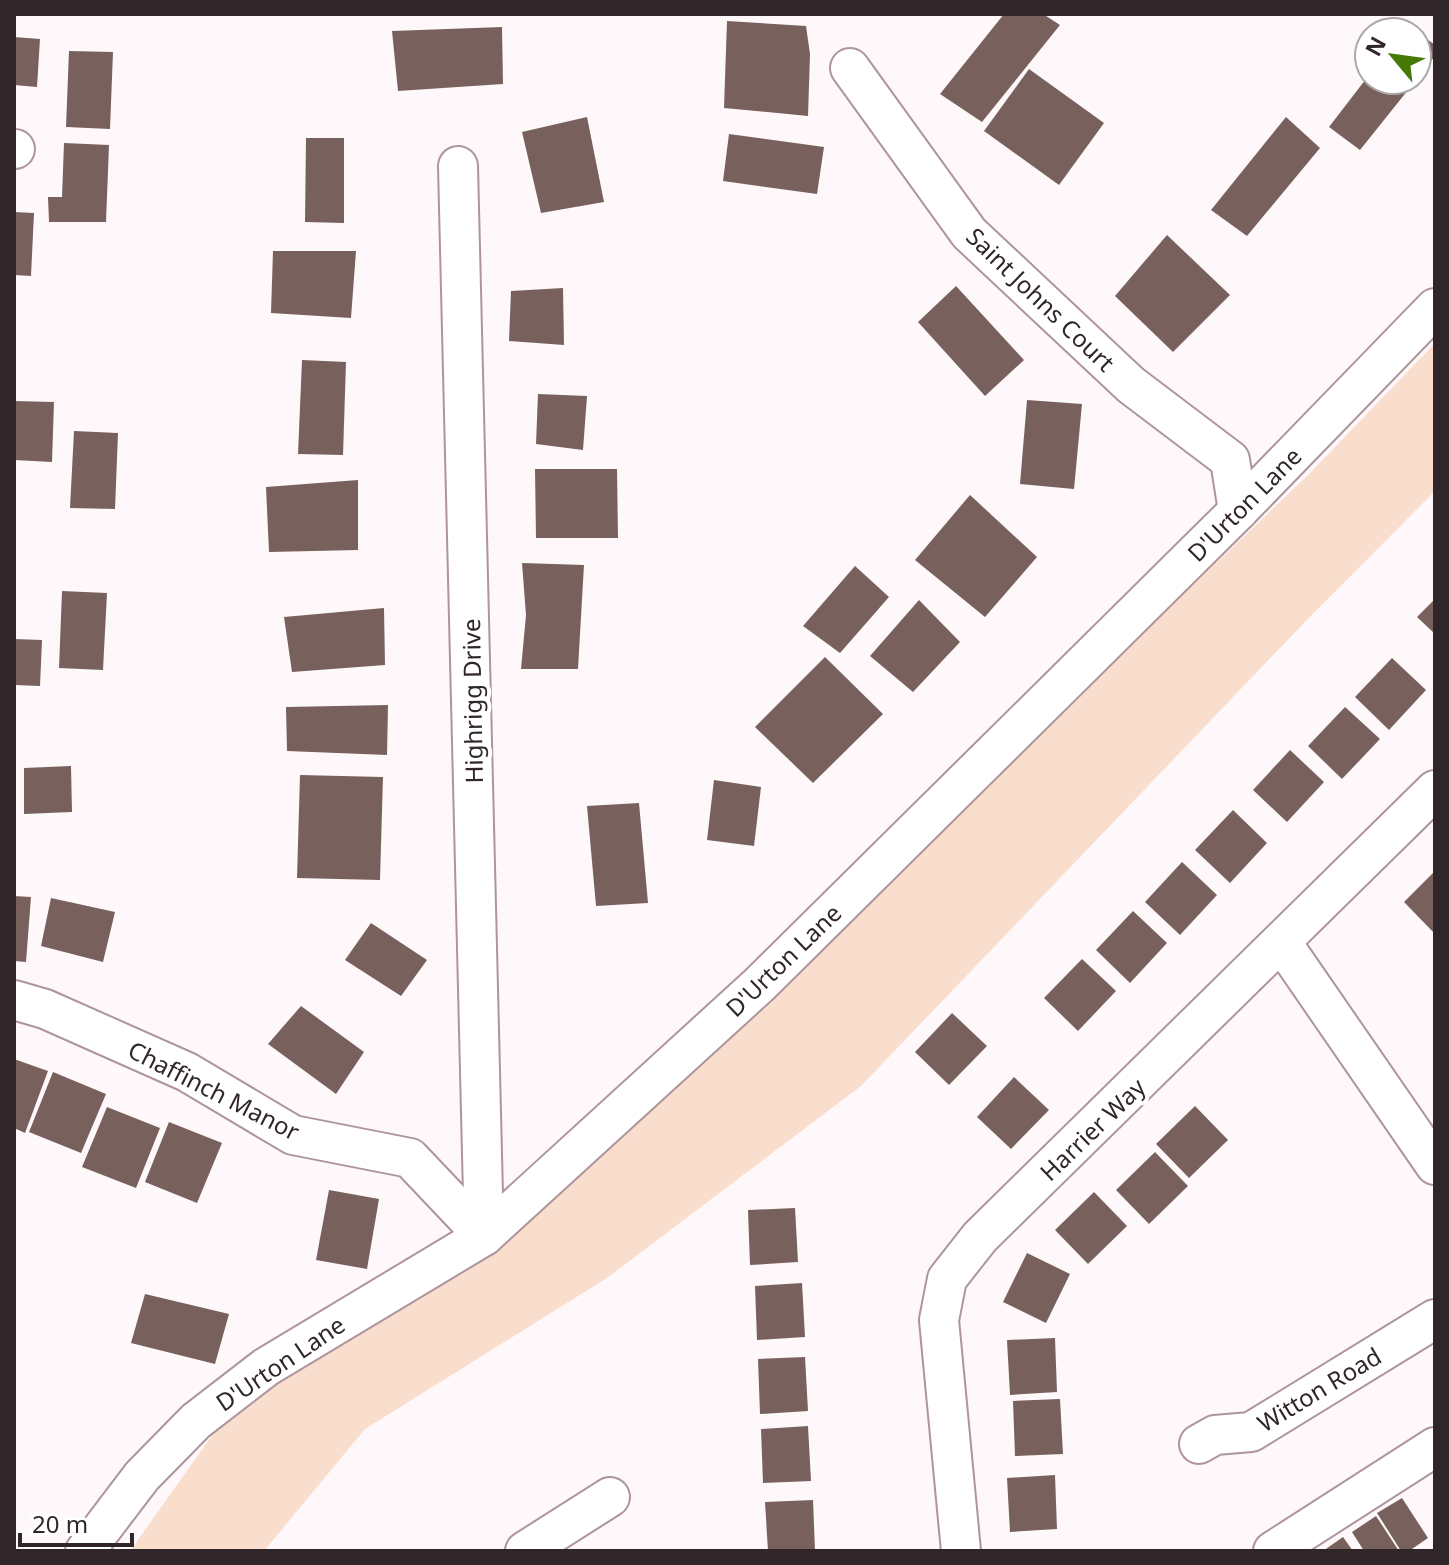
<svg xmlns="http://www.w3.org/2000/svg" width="1449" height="1565" font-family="'Noto Sans',sans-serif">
<rect width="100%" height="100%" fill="#fef8fa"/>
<path fill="#f9decd" d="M 1435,343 L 1435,491 L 1302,625 L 861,1086 L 607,1278 L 365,1429 L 264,1551 L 130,1551 L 230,1410 L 764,996 L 1309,474 Z"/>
<g fill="#78615d">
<path d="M 1004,14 L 1043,14 L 1060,25 L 982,122 L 940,94 Z"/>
<path d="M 727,21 L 806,26 L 810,54 L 808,116 L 724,108 Z"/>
<path d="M 1408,25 L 1435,45 L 1435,56 L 1417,78 L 1417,32 L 1403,32 Z"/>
<path d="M 502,27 L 503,84 L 398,91 L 392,31 Z"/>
<path d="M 14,37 L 40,39 L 37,87 L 14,85 Z"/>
<path d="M 69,51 L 113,52 L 110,129 L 66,127 Z"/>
<path d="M 1029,69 L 1104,123 L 1059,185 L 984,131 Z"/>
<path d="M 1369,75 L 1369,80 L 1416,80 L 1360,150 L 1329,127 Z"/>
<path d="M 587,117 L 604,202 L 541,213 L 522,132 Z"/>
<path d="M 1286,117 L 1320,148 L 1247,236 L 1211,210 Z"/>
<path d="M 729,134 L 824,147 L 817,194 L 723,181 Z"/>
<path d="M 306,138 L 344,138 L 344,223 L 305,222 Z"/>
<path d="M 64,143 L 109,145 L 106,222 L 49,222 L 48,197 L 62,197 Z"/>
<path d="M 14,212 L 34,213 L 31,276 L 14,275 Z"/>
<path d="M 1167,235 L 1230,295 L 1173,352 L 1115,296 Z"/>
<path d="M 273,251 L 356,251 L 351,318 L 271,313 Z"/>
<path d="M 956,286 L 1024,360 L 985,396 L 918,322 Z"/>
<path d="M 563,288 L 564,345 L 509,341 L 511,291 Z"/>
<path d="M 302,360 L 346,362 L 343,455 L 298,454 Z"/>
<path d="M 538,394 L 587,396 L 583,450 L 536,444 Z"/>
<path d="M 1027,400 L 1082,404 L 1074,489 L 1020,484 Z"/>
<path d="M 14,401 L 54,402 L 52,462 L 14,460 Z"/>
<path d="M 74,431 L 118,433 L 115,509 L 70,508 Z"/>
<path d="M 535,469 L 617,469 L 618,538 L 536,538 Z"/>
<path d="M 358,480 L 358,550 L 269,552 L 266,487 Z"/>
<path d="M 970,495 L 1037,557 L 985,617 L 915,560 Z"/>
<path d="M 522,563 L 584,565 L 578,669 L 521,669 L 526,615 Z"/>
<path d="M 855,566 L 889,597 L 840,653 L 803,626 Z"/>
<path d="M 62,591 L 107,593 L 103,670 L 59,668 Z"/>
<path d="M 1435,599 L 1435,634 L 1417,617 Z"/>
<path d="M 919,600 L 960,642 L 913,692 L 870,656 Z"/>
<path d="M 384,608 L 385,665 L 292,672 L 284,617 Z"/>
<path d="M 14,639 L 42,640 L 40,686 L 14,685 Z"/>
<path d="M 825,657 L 883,714 L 813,783 L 755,727 Z"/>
<path d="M 1392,658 L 1426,690 L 1389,730 L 1355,697 Z"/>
<path d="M 388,705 L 387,755 L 287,751 L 286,707 Z"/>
<path d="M 1345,707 L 1380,739 L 1342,779 L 1308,746 Z"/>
<path d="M 1290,750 L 1324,782 L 1287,822 L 1253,790 Z"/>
<path d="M 71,766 L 72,812 L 24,814 L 24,768 Z"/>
<path d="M 300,775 L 383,777 L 380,880 L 297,878 Z"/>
<path d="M 714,780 L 761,787 L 754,846 L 707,840 Z"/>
<path d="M 639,803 L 648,903 L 596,906 L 587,806 Z"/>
<path d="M 1233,810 L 1267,843 L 1230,883 L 1195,850 Z"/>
<path d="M 1182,862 L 1217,895 L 1180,935 L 1145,902 Z"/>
<path d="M 1435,871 L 1435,934 L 1404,902 Z"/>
<path d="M 14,896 L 31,897 L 26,962 L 14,961 Z"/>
<path d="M 51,898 L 115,912 L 103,962 L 41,946 Z"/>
<path d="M 1133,911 L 1167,943 L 1130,983 L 1096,950 Z"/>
<path d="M 371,923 L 427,960 L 401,996 L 345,960 Z"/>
<path d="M 1082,959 L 1116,991 L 1078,1031 L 1044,998 Z"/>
<path d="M 301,1006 L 364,1052 L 336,1094 L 268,1044 Z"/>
<path d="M 952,1013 L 987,1046 L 949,1085 L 915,1052 Z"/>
<path d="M 14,1059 L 48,1071 L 25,1133 L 14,1128 Z"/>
<path d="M 53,1072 L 106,1094 L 81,1153 L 29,1132 Z"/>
<path d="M 1014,1077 L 1049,1110 L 1011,1149 L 977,1117 Z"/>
<path d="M 1195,1106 L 1228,1140 L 1189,1178 L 1156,1144 Z"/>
<path d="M 107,1107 L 160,1128 L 136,1188 L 82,1167 Z"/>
<path d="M 169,1122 L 222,1143 L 197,1203 L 145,1182 Z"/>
<path d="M 1155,1152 L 1188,1186 L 1149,1224 L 1116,1190 Z"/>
<path d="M 329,1190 L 379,1199 L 367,1269 L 316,1260 Z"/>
<path d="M 1094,1192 L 1127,1226 L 1088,1264 L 1055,1230 Z"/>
<path d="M 795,1208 L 798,1262 L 750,1265 L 748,1210 Z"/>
<path d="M 1027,1253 L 1070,1274 L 1046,1323 L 1003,1302 Z"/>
<path d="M 802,1283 L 805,1337 L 757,1340 L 755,1286 Z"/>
<path d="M 145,1294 L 229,1314 L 215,1364 L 131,1343 Z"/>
<path d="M 1055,1338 L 1057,1392 L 1010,1395 L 1007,1340 Z"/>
<path d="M 805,1357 L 808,1411 L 760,1414 L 758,1359 Z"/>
<path d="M 1060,1399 L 1063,1454 L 1015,1456 L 1013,1401 Z"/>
<path d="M 808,1426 L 811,1481 L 763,1483 L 761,1429 Z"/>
<path d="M 1055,1475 L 1057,1529 L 1010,1532 L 1007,1478 Z"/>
<path d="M 1402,1498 L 1428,1538 L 1409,1551 L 1401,1551 L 1377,1513 Z"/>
<path d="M 813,1500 L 815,1551 L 768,1551 L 765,1502 Z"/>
<path d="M 1376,1516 L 1399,1551 L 1364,1551 L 1352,1532 Z"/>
<path d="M 1343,1537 L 1353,1551 L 1323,1551 Z"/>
</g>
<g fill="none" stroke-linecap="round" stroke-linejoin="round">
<g stroke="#ae959b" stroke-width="42">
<g id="minor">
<path d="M 850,68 L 969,233 L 1131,385 L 1230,460 L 1238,511"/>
<path d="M 14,149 L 15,149"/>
<path d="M 458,166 L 484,1236"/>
<path d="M 1282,943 L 1435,1165"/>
<path d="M 14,1000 L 45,1009 L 187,1072 L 293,1135 L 410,1158 L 484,1236"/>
<path d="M 1199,1444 L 1215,1435 L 1251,1432 L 1435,1319"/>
<path d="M 85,1551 L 142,1476 L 196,1421 L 266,1367 L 484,1236 L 760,984 L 1238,511 L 1435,308"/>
<path d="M 525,1551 L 610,1497"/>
<path d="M 961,1551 L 939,1320 L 947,1279 L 980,1237 L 1435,790"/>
<path d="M 1273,1551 L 1435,1447"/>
</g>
</g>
<use href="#minor" stroke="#fff" stroke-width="38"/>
</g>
<g text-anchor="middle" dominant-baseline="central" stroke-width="8" stroke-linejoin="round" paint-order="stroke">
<g font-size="24" fill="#302629" stroke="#fff">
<text transform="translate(1041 299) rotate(44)">Saint Johns Court</text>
<text transform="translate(1244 504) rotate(-45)">D'Urton Lane</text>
<text transform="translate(472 701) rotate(-91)">Highrigg Drive</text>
<text transform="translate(783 960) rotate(-44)">D'Urton Lane</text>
<text transform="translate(214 1090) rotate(27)">Chaffinch Manor</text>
<text transform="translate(1092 1129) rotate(-44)">Harrier Way</text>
<text transform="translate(280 1363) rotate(-34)">D'Urton Lane</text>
<text transform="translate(1319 1389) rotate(-31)">Witton Road</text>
</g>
</g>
<rect width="1449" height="1565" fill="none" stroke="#302629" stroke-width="32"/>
<g transform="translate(1393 56) rotate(299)"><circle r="38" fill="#ffffff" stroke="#aca8a9" stroke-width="2"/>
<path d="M0-6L14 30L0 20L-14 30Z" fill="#467a07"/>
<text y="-12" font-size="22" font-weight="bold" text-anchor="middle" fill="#302629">N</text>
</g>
<path d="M20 1533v12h112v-12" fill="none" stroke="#302629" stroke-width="4"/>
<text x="32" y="1533" font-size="24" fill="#302629" stroke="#ffffff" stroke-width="6" paint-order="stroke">20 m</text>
</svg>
